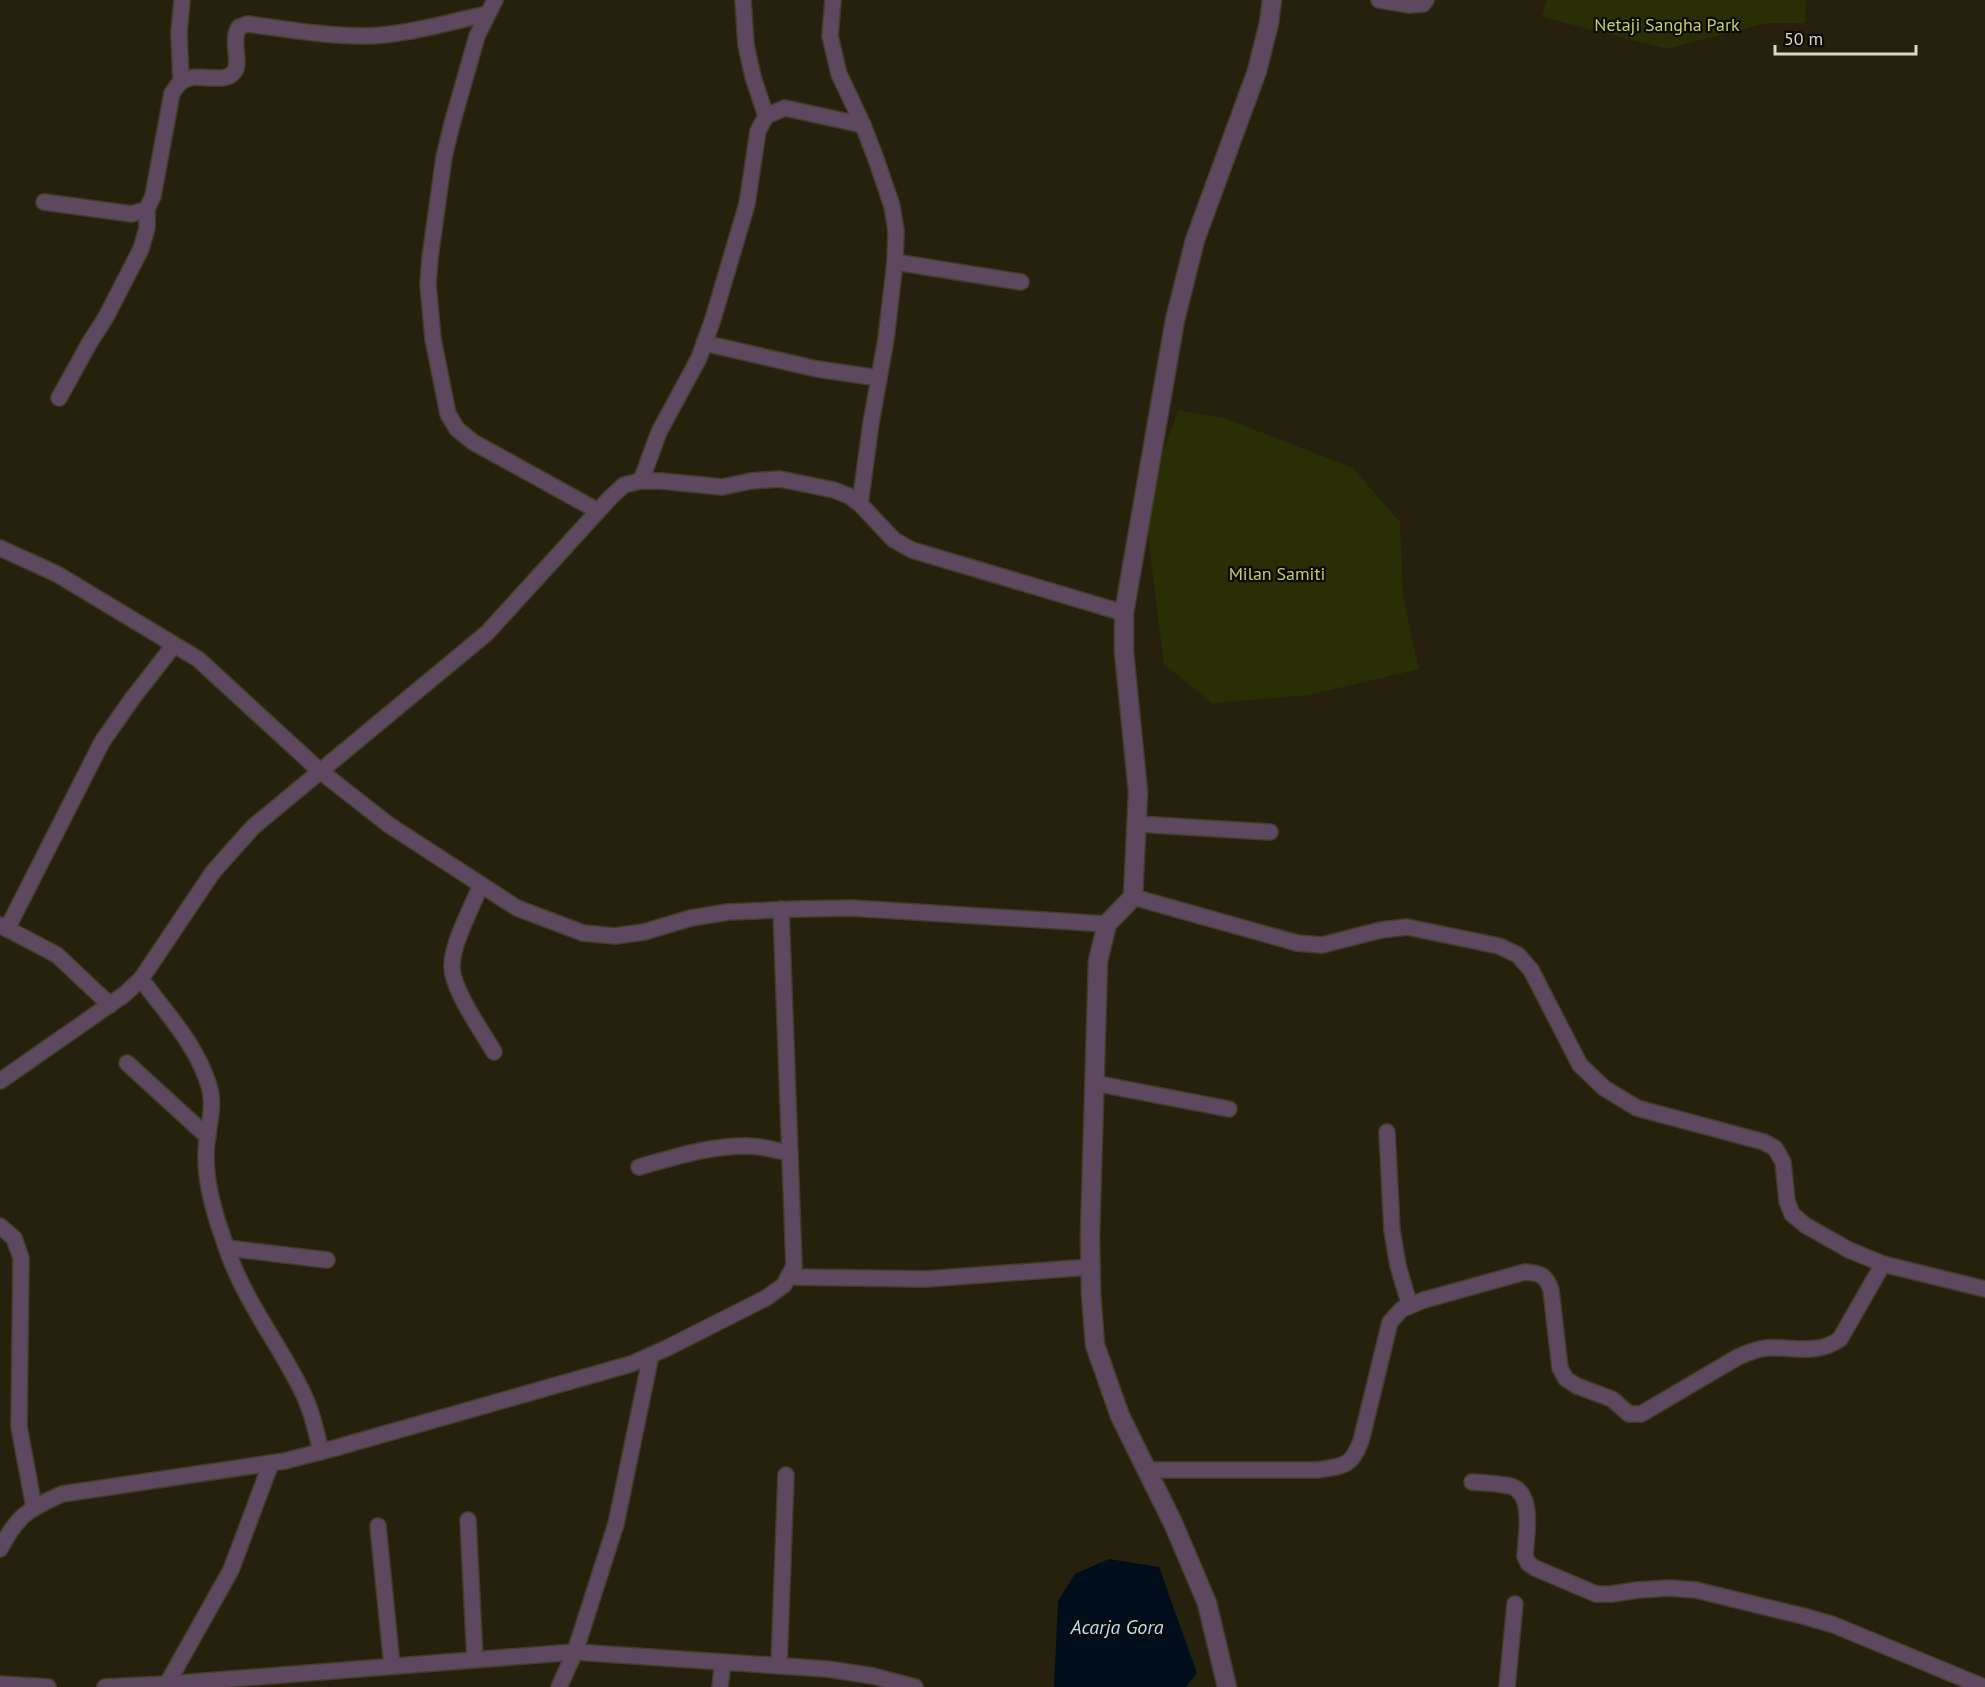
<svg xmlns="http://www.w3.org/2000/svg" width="1985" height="1687" font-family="'PT Sans',sans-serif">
<rect width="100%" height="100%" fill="#26210d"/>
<g fill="#292e05">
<path d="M 1547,0 L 1806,0 L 1805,23 L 1767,23 L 1667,49 L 1542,17 Z"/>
<path d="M 1178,410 L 1227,419 L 1353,468 L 1400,522 L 1403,597 L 1419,669 L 1309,695 L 1212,703 L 1164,664 L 1144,504 Z"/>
</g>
<path fill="#000d1a" d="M 1109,1559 L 1159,1567 L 1197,1673 L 1186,1687 L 1054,1687 L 1058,1601 L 1075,1574 Z"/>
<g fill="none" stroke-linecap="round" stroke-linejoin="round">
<g stroke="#433e2b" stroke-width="18">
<g id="minor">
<path d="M 495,0 L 477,36 L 452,124 L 444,157 L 430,258 L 428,284 L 433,339 L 448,414 L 457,429 L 473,442 L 598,511"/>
<path d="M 743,0 L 746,45 L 753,77 L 766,116"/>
<path d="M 833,0 L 830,36 L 839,74 L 863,125 L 876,159 L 892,206 L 896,231 L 895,262 L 886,339 L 871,423 L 860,504"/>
<path d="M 1379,0 L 1410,5 L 1423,4 L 1426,0"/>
<path d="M 181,82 L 179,33 L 182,0"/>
<path d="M 44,202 L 132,214 L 147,209 L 153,196 L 172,93 C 175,90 177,85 181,82 C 196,70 223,86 234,72 C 242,63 230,42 239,27 L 248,24 C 286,29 325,36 364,36 C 402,36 449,22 487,14"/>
<path d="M 895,262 L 1021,282"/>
<path d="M 704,343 L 817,369 L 879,378"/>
<path d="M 59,398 L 90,342 L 106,317 L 141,249 L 147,228 L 147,209"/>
<path d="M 641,481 L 659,432 L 699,358 L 713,319 L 747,204 L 758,131 L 766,116 L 785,108 L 863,125"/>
<path d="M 0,548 L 57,574 L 198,659 L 320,771 L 389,825 L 517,908 L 583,933 L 615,936 L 644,932 L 691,918 L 728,912 L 797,909 L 851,908 L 1107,924"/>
<path d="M 1137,824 L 1270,832"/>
<path d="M 481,885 C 472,906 453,943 452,964 C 450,987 482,1031 494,1052"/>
<path d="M 1133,897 L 1297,943 L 1322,945 L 1381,930 L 1407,927 L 1499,946 L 1518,955 L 1531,970 L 1580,1065 L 1604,1088 L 1637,1108 L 1764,1142 L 1775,1148 L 1783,1162 L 1787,1201 L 1792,1214 L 1805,1225 L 1849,1250 L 1883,1264 L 1985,1289"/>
<path d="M 0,925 L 57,955 L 110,1005"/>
<path d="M 7,929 L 102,742 L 132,699 L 174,645"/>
<path d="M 141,979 C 166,1013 197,1045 209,1086 C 216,1108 206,1132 206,1154 C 205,1188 218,1224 229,1255 C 246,1302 278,1343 300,1387 C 311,1408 316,1430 321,1452"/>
<path d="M 127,1063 L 208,1137"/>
<path d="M 0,1081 L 125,994 L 141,979 L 213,872 L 253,827 L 487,633 L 610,498 L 624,485 L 641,481 L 661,481 L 722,487 L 751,481 L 780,479 L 834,490 L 849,496 L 860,504 L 894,540 L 912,550 L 1124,613"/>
<path d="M 1094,1083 L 1229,1109"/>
<path d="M 1387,1132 L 1392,1230 L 1398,1266 L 1410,1306"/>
<path d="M 639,1167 C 675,1157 711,1145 749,1146 C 762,1146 777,1151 790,1153"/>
<path d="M 0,1226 L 14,1238 L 21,1258 L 19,1427 L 34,1507"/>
<path d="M 227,1248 L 327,1260"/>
<path d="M 788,1277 L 926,1279 L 1091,1267"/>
<path d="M 1147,1470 L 1316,1470 C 1342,1466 1351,1468 1361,1441 L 1390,1322 L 1402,1309 L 1424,1300 L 1525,1272 C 1540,1273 1546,1275 1551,1290 L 1560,1368 L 1566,1379 L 1577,1386 L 1612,1399 L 1629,1414 L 1641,1414 L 1738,1357 C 1747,1353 1756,1349 1766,1348 C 1793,1346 1816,1356 1840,1339 L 1883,1264"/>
<path d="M 1472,1482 C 1484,1483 1498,1483 1510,1486 C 1535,1492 1526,1536 1525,1556 L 1528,1563 L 1535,1568 L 1596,1594 L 1611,1594 L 1638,1590 L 1669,1588 L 1696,1590 L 1803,1616 L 1834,1625 L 1984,1687"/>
<path d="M 468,1520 L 475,1660"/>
<path d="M 378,1526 L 392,1666"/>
<path d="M 0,1549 C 18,1515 27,1510 62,1494 L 285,1461 L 335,1448 L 631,1364 L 667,1348 L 766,1298 L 784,1285 L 794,1266 L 781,909"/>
<path d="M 779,1666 L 786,1475"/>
<path d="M 0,1684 L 48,1687"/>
<path d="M 167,1684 L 231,1570 L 271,1463"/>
<path d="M 105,1687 L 167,1684 L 575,1652 L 827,1669 L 873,1676 L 915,1687"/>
<path d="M 559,1687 L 575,1652 L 616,1524 L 651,1355"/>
<path d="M 720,1687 L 723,1662"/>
<path d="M 1507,1687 L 1515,1604"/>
</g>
</g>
<g stroke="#433e2b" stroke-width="21">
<path id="tertiary" d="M 1227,1687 L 1207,1603 L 1173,1523 L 1120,1416 L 1095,1345 L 1091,1293 L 1090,1236 L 1098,961 L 1107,924 L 1133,897 L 1138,792 L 1124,652 L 1124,613 L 1175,320 L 1195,240 L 1257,71 L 1269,23 L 1272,0"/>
</g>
<use href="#minor" stroke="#5d4860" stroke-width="15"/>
<use href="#tertiary" stroke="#5d4860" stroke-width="18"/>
</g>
<g text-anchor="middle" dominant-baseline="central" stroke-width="4.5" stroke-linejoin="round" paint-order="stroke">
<g font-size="18" fill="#bfd167" stroke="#0d0a04">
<text x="1667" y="24">Netaji Sangha Park</text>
<text x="1277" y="573">Milan Samiti</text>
</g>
<g font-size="20" font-style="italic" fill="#b8def7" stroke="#0d0a04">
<text x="1117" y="1627">Acarja Gora</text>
</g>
</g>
<path d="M1775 45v9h141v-9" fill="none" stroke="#dad7cb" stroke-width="3"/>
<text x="1784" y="45" font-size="18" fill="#dad7cb" stroke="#0d0a04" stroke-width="4.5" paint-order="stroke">50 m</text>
</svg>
